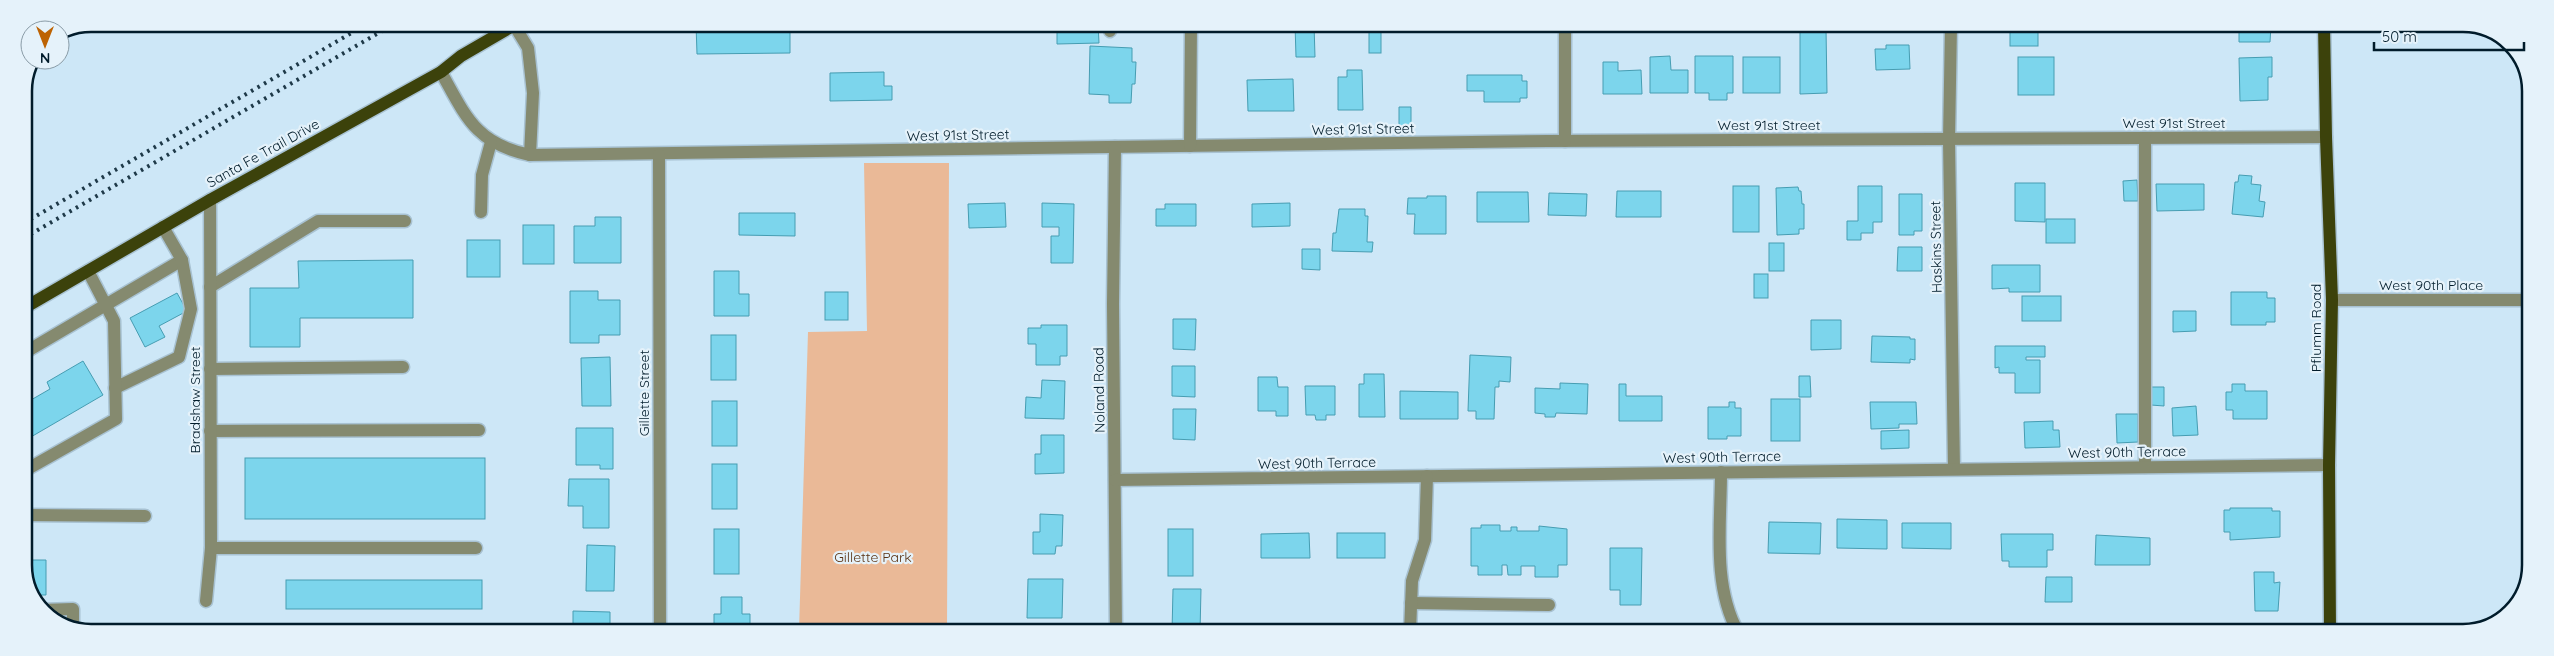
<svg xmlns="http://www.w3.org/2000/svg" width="2554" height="656" font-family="Quicksand,sans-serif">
<rect width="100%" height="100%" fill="#cde7f7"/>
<path fill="#eab997" d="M 864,163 L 949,163 L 947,631 L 799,631 L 808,332 L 867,331 Z"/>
<g fill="#7cd5ec" stroke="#469db2">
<path d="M 696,24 L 790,24 L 790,53 L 697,54 Z"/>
<path d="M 1057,24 L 1098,24 L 1099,43 L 1057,44 Z"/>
<path d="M 1295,24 L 1314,24 L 1315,57 L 1296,57 Z"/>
<rect x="2010" y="25" width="28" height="21"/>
<path d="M 2239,25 L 2271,25 L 2270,42 L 2239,42 Z"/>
<path d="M 1800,28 L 1826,28 L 1827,93 L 1800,94 Z"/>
<rect x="1369" y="32" width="12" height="21"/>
<path d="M 1886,45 L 1909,45 L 1910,69 L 1876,70 L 1875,49 L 1886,49 Z"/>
<path d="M 1090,46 L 1132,48 L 1132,62 L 1136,62 L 1135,84 L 1132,84 L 1131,103 L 1109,103 L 1109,95 L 1089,94 Z"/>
<path d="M 1670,56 L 1671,70 L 1688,70 L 1688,93 L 1650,93 L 1650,57 Z"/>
<path d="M 1695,56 L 1733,56 L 1733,93 L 1727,93 L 1727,100 L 1709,100 L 1709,93 L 1695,93 Z"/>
<rect x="1743" y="57" width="37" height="36"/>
<rect x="2018" y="57" width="36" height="38"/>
<path d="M 2272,57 L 2272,77 L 2268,77 L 2268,100 L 2240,101 L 2239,58 Z"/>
<path d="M 1603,62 L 1618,62 L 1618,71 L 1641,70 L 1642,94 L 1603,94 Z"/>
<path d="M 1347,70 L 1362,70 L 1363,110 L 1338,110 L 1338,77 L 1347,77 Z"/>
<path d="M 884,72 L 884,86 L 892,86 L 892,100 L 830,101 L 830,73 Z"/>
<path d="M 1467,75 L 1522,75 L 1522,81 L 1527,81 L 1527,98 L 1520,98 L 1520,102 L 1484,102 L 1484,91 L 1467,91 Z"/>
<path d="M 1293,79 L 1294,111 L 1248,111 L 1247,80 Z"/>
<path d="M 1399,107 L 1411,107 L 1411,125 L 1399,126 Z"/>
<path d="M 2239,175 L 2252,176 L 2251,184 L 2261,185 L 2259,201 L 2265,202 L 2263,217 L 2232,214 L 2235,182 L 2238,182 Z"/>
<path d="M 2137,180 L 2138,201 L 2124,201 L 2123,181 Z"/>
<path d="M 2015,183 L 2045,183 L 2045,222 L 2015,221 Z"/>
<path d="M 2156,184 L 2204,184 L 2204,210 L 2157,211 Z"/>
<rect x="1733" y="186" width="26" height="46"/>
<path d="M 1858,186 L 1882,186 L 1882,222 L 1873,222 L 1873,233 L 1861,233 L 1861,240 L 1847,240 L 1847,221 L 1858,221 Z"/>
<path d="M 1798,187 L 1799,191 L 1801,191 L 1802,204 L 1804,204 L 1804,229 L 1799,229 L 1799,234 L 1777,235 L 1776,188 Z"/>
<path d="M 1617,191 L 1661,191 L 1661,217 L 1616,217 Z"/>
<path d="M 1477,192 L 1528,192 L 1529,222 L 1477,222 Z"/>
<path d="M 1549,193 L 1587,194 L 1586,216 L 1548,215 Z"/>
<path d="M 1899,194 L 1922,194 L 1922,231 L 1914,231 L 1914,235 L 1899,235 Z"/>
<path d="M 1427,196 L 1446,196 L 1446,234 L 1414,234 L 1415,214 L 1407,214 L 1408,198 L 1427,198 Z"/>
<path d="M 1005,203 L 1006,227 L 969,228 L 968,204 Z"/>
<path d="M 1042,203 L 1074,204 L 1073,263 L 1051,263 L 1051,236 L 1059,236 L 1059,227 L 1042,227 Z"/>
<path d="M 1290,203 L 1290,226 L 1252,227 L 1252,204 Z"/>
<path d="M 1165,204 L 1196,204 L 1196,226 L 1156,226 L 1156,209 L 1165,209 Z"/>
<path d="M 1339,209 L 1365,209 L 1365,216 L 1368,216 L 1367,242 L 1373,242 L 1372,252 L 1332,251 L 1333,233 L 1336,233 Z"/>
<path d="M 739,213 L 795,213 L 795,236 L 739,235 Z"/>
<path d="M 595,217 L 621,217 L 621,263 L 574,263 L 574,226 L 595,226 Z"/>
<rect x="2046" y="219" width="29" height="24"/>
<rect x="523" y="225" width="31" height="39"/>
<rect x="467" y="240" width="33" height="37"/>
<rect x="1769" y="243" width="15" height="28"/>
<path d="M 1898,247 L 1922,247 L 1922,271 L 1897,271 Z"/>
<path d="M 1302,249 L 1320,249 L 1320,270 L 1302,269 Z"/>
<path d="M 413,260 L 413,318 L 300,318 L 300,347 L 250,347 L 250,288 L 299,288 L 298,261 Z"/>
<path d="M 1992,265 L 2040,265 L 2040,292 L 2009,292 L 2009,288 L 1992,289 Z"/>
<path d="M 714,271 L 739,271 L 739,294 L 749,294 L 749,316 L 714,316 Z"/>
<rect x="1754" y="274" width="14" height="24"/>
<path d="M 570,291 L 598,291 L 598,300 L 620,300 L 620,335 L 599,335 L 599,343 L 570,343 Z"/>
<rect x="825" y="292" width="23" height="28"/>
<path d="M 2231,292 L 2267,292 L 2267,298 L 2275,298 L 2275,322 L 2266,322 L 2266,325 L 2231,325 Z"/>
<path d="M 177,293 L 187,311 L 159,326 L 165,337 L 145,347 L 130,318 Z"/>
<rect x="2022" y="296" width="39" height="25"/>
<path d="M 2173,311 L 2196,311 L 2196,331 L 2173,332 Z"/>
<path d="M 1173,319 L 1196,319 L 1195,350 L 1173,349 Z"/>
<path d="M 1811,320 L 1841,320 L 1841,349 L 1811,350 Z"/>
<path d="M 1041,325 L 1067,325 L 1067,356 L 1060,356 L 1060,365 L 1036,365 L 1036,344 L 1028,344 L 1028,328 L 1041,328 Z"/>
<rect x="711" y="335" width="25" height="45"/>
<path d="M 1872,336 L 1910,337 L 1910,339 L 1915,339 L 1915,360 L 1910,359 L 1910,363 L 1871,362 Z"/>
<path d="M 1995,346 L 2045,346 L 2045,357 L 2026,357 L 2026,360 L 2040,360 L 2040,393 L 2015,393 L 2015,373 L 1999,373 L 1999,367 L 1995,368 Z"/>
<path d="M 1470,355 L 1511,357 L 1510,382 L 1499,381 L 1499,387 L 1495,387 L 1494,419 L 1476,419 L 1476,411 L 1468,411 Z"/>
<path d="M 610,357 L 611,406 L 582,406 L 581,358 Z"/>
<path d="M 83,361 L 103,395 L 24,441 L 24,404 L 50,389 L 47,382 Z"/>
<path d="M 1172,366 L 1195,366 L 1195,397 L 1172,396 Z"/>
<path d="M 1364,374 L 1384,374 L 1385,417 L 1359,417 L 1359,384 L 1364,384 Z"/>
<path d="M 1799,376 L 1810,376 L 1811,397 L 1799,397 Z"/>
<path d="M 1258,377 L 1277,377 L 1278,387 L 1288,387 L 1288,416 L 1276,416 L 1276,411 L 1258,411 Z"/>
<path d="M 1042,380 L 1065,381 L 1064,419 L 1025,418 L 1026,397 L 1041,398 Z"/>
<path d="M 1560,383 L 1588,384 L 1587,414 L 1556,413 L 1555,417 L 1545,417 L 1545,414 L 1535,413 L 1535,388 L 1560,389 Z"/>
<path d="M 1619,384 L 1626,384 L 1626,396 L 1662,396 L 1662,421 L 1619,421 Z"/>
<path d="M 2232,384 L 2245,384 L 2245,391 L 2267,391 L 2267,419 L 2233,419 L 2233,410 L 2226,410 L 2226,392 L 2232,392 Z"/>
<path d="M 1305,386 L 1335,386 L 1335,415 L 1326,415 L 1326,420 L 1316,420 L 1315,415 L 1306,415 Z"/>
<path d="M 2151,387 L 2164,387 L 2164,406 L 2151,405 Z"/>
<path d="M 1400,391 L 1458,392 L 1458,419 L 1400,419 Z"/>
<rect x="1771" y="399" width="29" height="42"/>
<rect x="712" y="401" width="25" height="45"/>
<path d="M 1729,402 L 1735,402 L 1735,408 L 1741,408 L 1741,436 L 1727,436 L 1727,439 L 1708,439 L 1708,407 L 1729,407 Z"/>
<path d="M 1870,402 L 1916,402 L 1917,424 L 1899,424 L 1899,428 L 1871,429 Z"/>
<path d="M 2196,406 L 2198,435 L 2173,436 L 2172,408 Z"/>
<path d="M 1173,409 L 1196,409 L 1195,440 L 1173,439 Z"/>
<path d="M 2116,414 L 2138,414 L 2138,442 L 2117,443 Z"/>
<path d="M 2053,421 L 2053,430 L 2059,430 L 2060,447 L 2025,448 L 2024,422 Z"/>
<path d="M 576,428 L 613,428 L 613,469 L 600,469 L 600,465 L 576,465 Z"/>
<path d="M 1909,430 L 1909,448 L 1881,449 L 1881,431 Z"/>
<path d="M 1041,435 L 1064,435 L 1064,473 L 1035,474 L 1035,454 L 1041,454 Z"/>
<rect x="245" y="458" width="240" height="61"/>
<rect x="712" y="464" width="25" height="45"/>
<path d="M 569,479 L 609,479 L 609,528 L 583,528 L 583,506 L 568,506 Z"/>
<path d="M 2230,508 L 2272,508 L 2272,511 L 2280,511 L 2280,537 L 2230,540 L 2230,532 L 2224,532 L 2224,510 L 2230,510 Z"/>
<path d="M 1040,514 L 1063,515 L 1062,546 L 1056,546 L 1055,554 L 1033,554 L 1033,532 L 1040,532 Z"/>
<path d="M 1837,519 L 1887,520 L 1887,549 L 1837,548 Z"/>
<path d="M 1769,522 L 1821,523 L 1820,554 L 1768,553 Z"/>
<path d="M 1902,523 L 1951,523 L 1951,549 L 1902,548 Z"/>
<path d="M 1481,525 L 1500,525 L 1500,531 L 1511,531 L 1511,527 L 1517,527 L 1517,531 L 1539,531 L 1539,526 L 1567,529 L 1567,565 L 1558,565 L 1558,577 L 1535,577 L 1535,566 L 1521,566 L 1521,575 L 1508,575 L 1507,565 L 1502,565 L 1502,575 L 1478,575 L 1478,566 L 1471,566 L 1471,528 L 1481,528 Z"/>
<rect x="714" y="529" width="25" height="45"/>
<rect x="1168" y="529" width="25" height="47"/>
<path d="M 1309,533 L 1310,558 L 1261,558 L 1261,534 Z"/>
<rect x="1337" y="533" width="48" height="25"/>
<path d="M 2001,534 L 2053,534 L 2053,550 L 2047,550 L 2047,567 L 2009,567 L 2009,561 L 2002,561 Z"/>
<path d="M 2096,535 L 2150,538 L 2150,565 L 2095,565 Z"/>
<path d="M 587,545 L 615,546 L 614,591 L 586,591 Z"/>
<path d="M 1610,548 L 1642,548 L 1641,605 L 1620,605 L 1620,590 L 1610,590 Z"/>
<path d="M 24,560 L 46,560 L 46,595 L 34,595 L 24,573 Z"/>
<path d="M 2254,572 L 2274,572 L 2274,583 L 2280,582 L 2278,611 L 2255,611 Z"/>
<path d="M 2046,577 L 2072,577 L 2072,602 L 2045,602 Z"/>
<path d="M 1028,579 L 1063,579 L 1062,618 L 1027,618 Z"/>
<rect x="286" y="580" width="196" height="29"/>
<path d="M 1173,589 L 1201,589 L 1200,632 L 1172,632 Z"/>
<path d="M 721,597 L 742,597 L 742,614 L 750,614 L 750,631 L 714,631 L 714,614 L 721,614 Z"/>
<path d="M 573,611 L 610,612 L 610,631 L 573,631 Z"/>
<rect x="2152" y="625" width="25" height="7"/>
</g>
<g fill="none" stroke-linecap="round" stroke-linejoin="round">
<g stroke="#a8c2d2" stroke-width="15">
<g id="minor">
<path d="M 514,25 L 528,48 L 533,93 L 530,155"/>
<path d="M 1951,25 L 1949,140 L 1954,469"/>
<path d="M 1110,31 L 1113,24"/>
<path d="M 441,72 C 466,117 476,144 530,155 L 1548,141 L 2326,137"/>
<path d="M 2145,138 L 2145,467"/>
<path d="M 1565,141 L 1565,25"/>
<path d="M 1190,146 L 1191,24"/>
<path d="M 1115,147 L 1113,304 L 1116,631"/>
<path d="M 659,155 L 660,631"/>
<path d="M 481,212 L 482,175 L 491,142"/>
<path d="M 210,287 L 318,221 L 405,221"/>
<path d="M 2332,300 L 2530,300"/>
<path d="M 24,353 L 182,260"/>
<path d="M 210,369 L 403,367"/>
<path d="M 115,388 L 179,357 L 191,309 L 182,260 L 163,227"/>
<path d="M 210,431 L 479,430"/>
<path d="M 24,471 L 116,419 L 114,321 L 88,271"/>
<path d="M 1721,472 C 1721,524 1712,585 1738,632"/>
<path d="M 1115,480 L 2329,465"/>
<path d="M 24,515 L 145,516"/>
<path d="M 211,548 L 476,548"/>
<path d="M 206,601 L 211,548 L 210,200"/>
<path d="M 1411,603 L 1549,605"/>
<path d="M 41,610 L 73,609 L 73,628"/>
<path d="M 1410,632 L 1412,581 L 1425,540 L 1427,476"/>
</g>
</g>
<g stroke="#a8c2d2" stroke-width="15">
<g id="major">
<path d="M 2324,25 L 2326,137 L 2332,300 L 2329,465 L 2330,632"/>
<path d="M 24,308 L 210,200 L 441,72 L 461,56 L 516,24"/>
</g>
</g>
<use href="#minor" stroke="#858a6f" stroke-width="12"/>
<use href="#major" stroke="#3c420b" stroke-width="12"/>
<g stroke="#1e3948" stroke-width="4" stroke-dasharray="2.5 5" stroke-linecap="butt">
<path d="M 24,223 L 367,24"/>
<path d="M 24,238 L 394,24"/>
</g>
</g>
<g text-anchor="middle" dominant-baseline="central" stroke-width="4.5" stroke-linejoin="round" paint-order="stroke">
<g font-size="14" fill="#011c2b" stroke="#e5f2fa">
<text x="2174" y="123">West 91st Street</text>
<text x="1769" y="125">West 91st Street</text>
<text transform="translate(1363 129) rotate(-1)">West 91st Street</text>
<text transform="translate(958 135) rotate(-1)">West 91st Street</text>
<text transform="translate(263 153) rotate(-29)">Santa Fe Trail Drive</text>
<text transform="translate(1936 247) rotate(-91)">Haskins Street</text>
<text x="2431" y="285">West 90th Place</text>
<text transform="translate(2316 328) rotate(-90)">Pflumm Road</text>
<text transform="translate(1099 390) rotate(-91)">Noland Road</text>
<text transform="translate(644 393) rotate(-90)">Gillette Street</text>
<text transform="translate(195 400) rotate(-90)">Bradshaw Street</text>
<text transform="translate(2127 452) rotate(-1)">West 90th Terrace</text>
<text transform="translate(1722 457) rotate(-1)">West 90th Terrace</text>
<text transform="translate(1317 463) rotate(-1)">West 90th Terrace</text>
</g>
<g font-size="14" fill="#5a3212" stroke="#e5f2fa">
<text x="873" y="557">Gillette Park</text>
</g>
</g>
<path d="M0 0H2554V656H0ZM91 32H2463A59 59 0 0 1 2522 91V565A59 59 0 0 1 2463 624H91A59 59 0 0 1 32 565V91A59 59 0 0 1 91 32Z" fill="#e5f2fa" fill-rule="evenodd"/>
<path fill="none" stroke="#011c2b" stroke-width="2.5" d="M91 32H2463A59 59 0 0 1 2522 91V565A59 59 0 0 1 2463 624H91A59 59 0 0 1 32 565V91A59 59 0 0 1 91 32Z"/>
<g transform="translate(45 45) rotate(180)"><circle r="24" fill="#e5f2fa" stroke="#8a9ca7"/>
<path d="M0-4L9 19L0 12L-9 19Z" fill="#bd6303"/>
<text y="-8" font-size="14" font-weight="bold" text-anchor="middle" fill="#011c2b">N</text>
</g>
<path d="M2374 42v8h150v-8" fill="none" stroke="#011c2b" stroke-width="2.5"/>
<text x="2382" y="42" font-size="15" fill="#011c2b" stroke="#e5f2fa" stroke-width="4" paint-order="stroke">50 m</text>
</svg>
